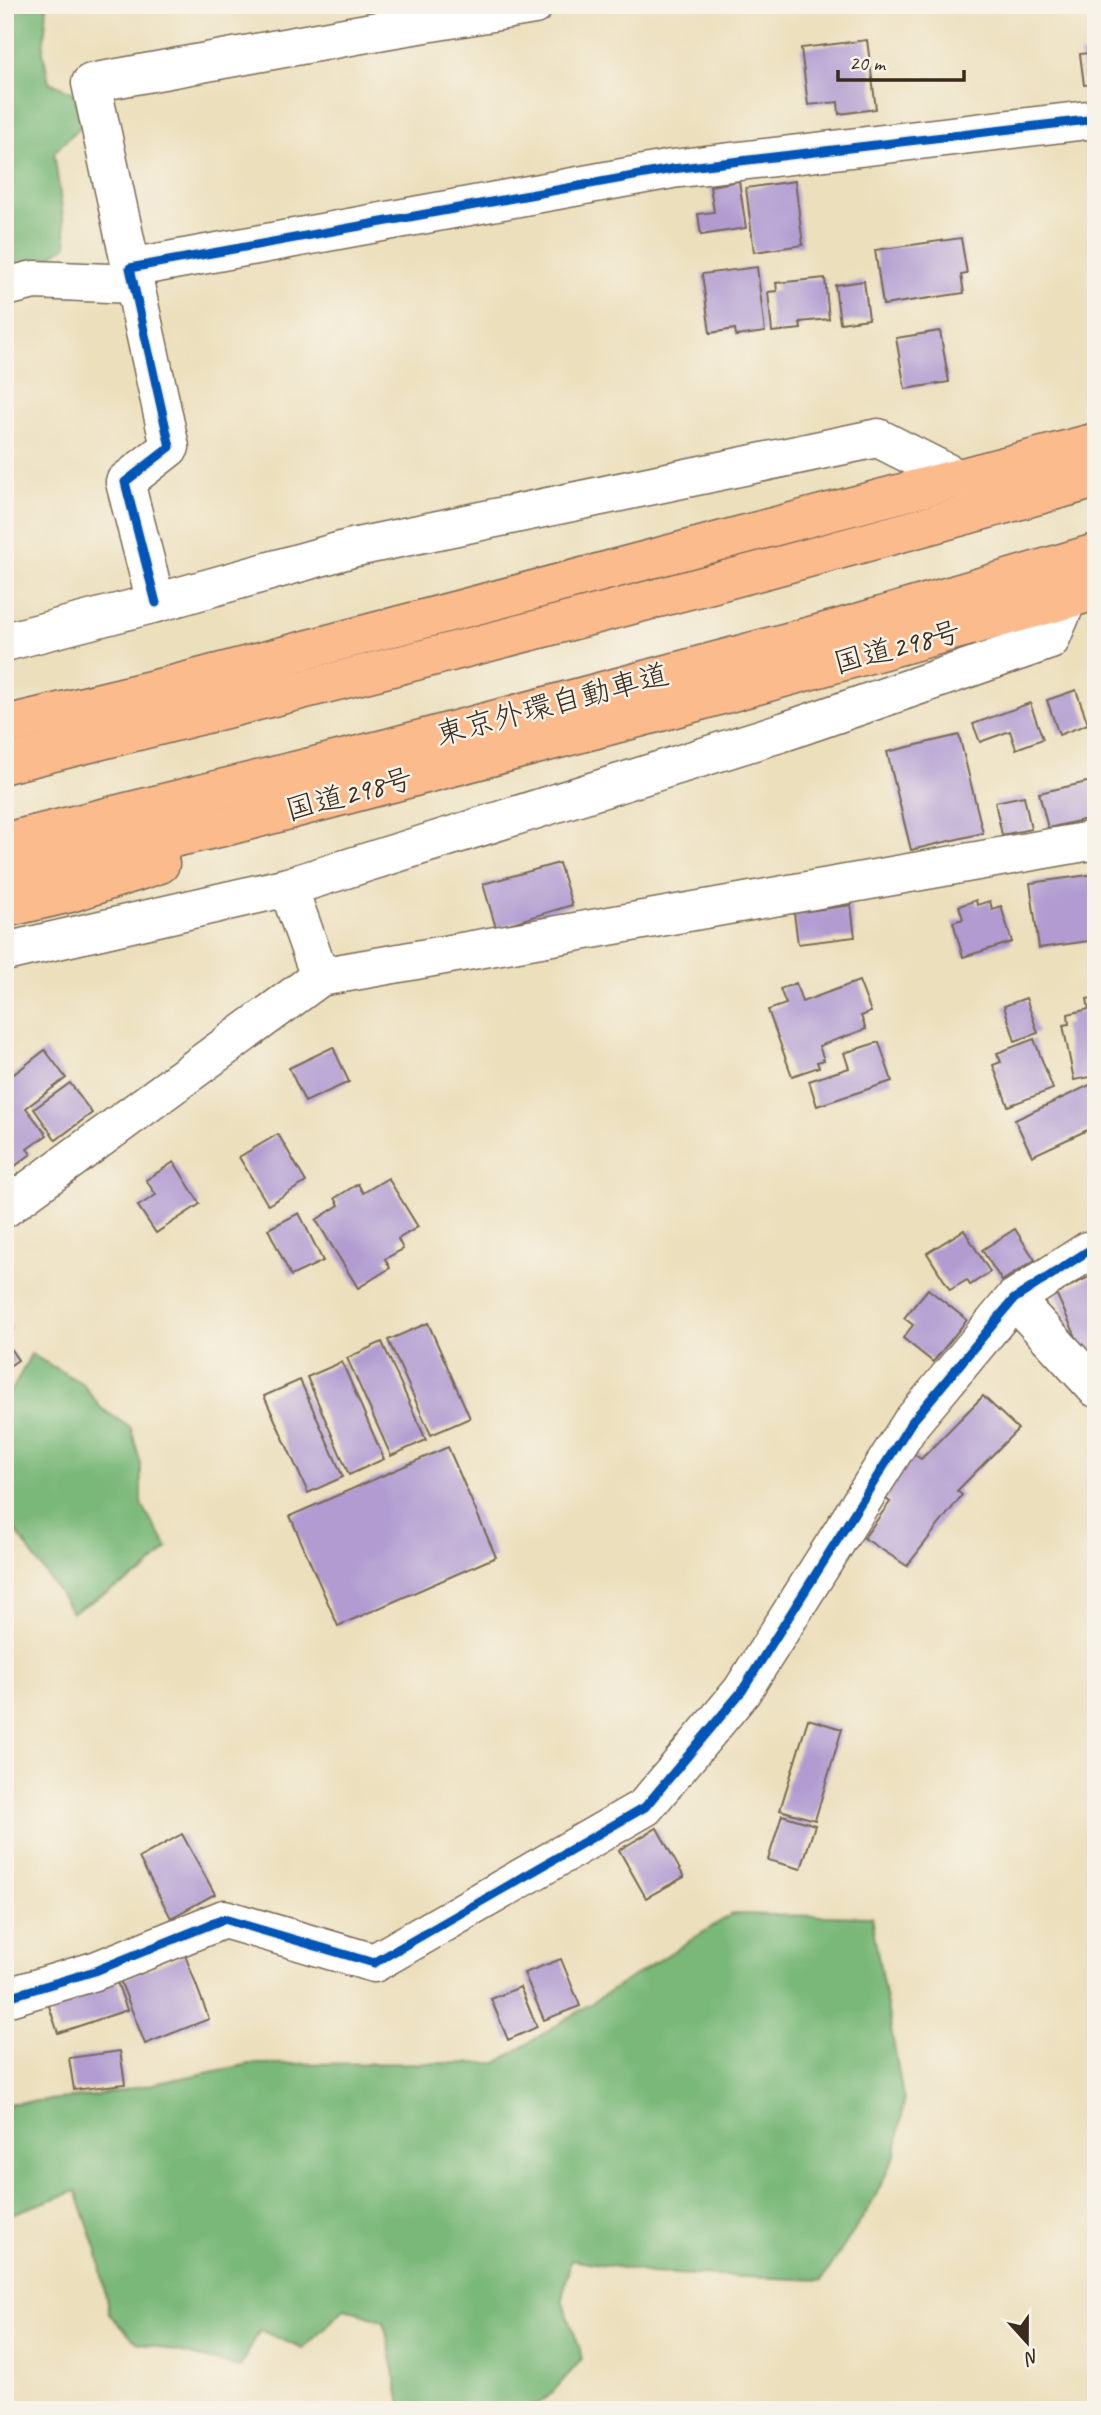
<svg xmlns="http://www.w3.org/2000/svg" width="1101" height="2415" font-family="Caveat,'Klee One',sans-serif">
<rect width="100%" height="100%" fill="#f7f3e8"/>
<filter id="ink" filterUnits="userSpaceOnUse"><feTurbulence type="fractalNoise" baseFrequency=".0143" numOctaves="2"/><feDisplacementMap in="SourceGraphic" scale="14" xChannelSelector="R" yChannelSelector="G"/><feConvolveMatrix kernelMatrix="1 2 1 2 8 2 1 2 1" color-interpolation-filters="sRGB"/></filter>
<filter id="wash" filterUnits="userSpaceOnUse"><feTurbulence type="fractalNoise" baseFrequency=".00686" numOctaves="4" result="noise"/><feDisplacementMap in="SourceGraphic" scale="28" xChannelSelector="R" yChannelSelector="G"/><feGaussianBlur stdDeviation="1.57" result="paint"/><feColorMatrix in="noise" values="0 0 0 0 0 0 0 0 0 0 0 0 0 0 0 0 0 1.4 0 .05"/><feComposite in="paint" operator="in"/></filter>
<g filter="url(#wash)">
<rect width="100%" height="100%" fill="#ecdfbc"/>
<g fill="#79b878" stroke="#5a714b" stroke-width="2">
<path d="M 5,5 L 47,6 L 43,52 L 49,82 L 74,93 L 82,125 L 54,152 L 67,246 L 33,267 L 5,276 Z"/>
<path d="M 31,1354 L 83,1384 L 101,1408 L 131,1428 L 141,1465 L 141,1504 L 168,1548 L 143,1573 L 72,1612 L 5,1515 L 5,1394 L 14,1387 Z"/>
<path d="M 732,1914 L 871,1917 L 904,2102 L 896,2153 L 872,2203 L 822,2280 L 651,2273 L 571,2259 L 562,2299 L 583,2358 L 548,2397 L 527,2410 L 405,2410 L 401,2404 L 384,2322 L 345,2308 L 303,2349 L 260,2330 L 240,2367 L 137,2342 L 109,2314 L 98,2254 L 76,2191 L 5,2216 L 5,2104 L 93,2096 L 250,2064 L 497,2063 Z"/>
</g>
<g id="blocks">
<g fill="#b19bd1">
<path d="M 867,40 L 876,109 L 839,114 L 838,102 L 808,105 L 801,48 Z"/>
<path d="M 1096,52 L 1096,84 L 1084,85 L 1080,54 Z"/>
<path d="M 739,181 L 746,228 L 701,235 L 698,214 L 714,212 L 710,186 Z"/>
<path d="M 795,181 L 803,245 L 754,252 L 746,188 Z"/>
<path d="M 961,238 L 967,274 L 961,275 L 964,293 L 883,305 L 875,250 Z"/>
<path d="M 757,267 L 765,332 L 736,336 L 735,329 L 710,333 L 702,274 Z"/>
<path d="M 825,278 L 829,319 L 800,322 L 801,329 L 772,332 L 768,292 L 777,291 L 776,283 Z"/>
<path d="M 864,281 L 869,319 L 840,323 L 835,285 Z"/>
<path d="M 940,331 L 949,382 L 905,389 L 896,338 Z"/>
<path d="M 1076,690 L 1088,724 L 1059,735 L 1047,700 Z"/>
<path d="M 1030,703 L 1043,739 L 1016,749 L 1010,731 L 980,742 L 973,724 Z"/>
<path d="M 959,735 L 983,833 L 911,850 L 887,752 Z"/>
<path d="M 1096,780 L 1096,817 L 1048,828 L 1039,793 Z"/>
<path d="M 1024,796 L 1031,829 L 1002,835 L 995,802 Z"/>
<path d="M 559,863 L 572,905 L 496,928 L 483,884 Z"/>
<path d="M 1096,874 L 1096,940 L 1039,948 L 1030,883 Z"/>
<path d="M 976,900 L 977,905 L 990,901 L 992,909 L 1001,906 L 1012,942 L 963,957 L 953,922 L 963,919 L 959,906 Z"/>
<path d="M 851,905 L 855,937 L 798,944 L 794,913 Z"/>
<path d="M 859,981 L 871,1012 L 861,1016 L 866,1029 L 819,1046 L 824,1060 L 817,1062 L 819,1067 L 792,1076 L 768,1010 L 786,1004 L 780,989 L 796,983 L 802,1002 Z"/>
<path d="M 1096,997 L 1096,1076 L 1074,1080 L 1063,1025 L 1069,1024 L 1068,1014 L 1089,1009 L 1087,999 Z"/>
<path d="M 1026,998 L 1038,1033 L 1015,1041 L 1004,1006 Z"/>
<path d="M 1034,1039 L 1053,1089 L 1008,1106 L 993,1065 L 1001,1062 L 997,1053 Z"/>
<path d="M 879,1042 L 892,1081 L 817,1106 L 809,1081 L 849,1068 L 844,1053 Z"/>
<path d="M 333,1047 L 349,1082 L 305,1102 L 289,1068 Z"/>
<path d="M 45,1050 L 66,1078 L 26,1108 L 47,1135 L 27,1149 L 31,1154 L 6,1173 L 10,1179 L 5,1182 L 5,1081 Z"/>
<path d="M 1096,1082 L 1096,1126 L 1032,1156 L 1015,1120 Z"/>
<path d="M 70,1083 L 92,1113 L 56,1140 L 34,1109 Z"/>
<path d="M 278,1134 L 306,1182 L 268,1205 L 239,1157 Z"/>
<path d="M 174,1162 L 200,1204 L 156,1233 L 138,1206 L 156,1195 L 146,1180 Z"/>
<path d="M 388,1178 L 418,1227 L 398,1239 L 403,1249 L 385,1259 L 390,1268 L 358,1288 L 316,1220 L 339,1205 L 335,1198 L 358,1184 L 363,1193 Z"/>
<path d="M 299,1213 L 323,1261 L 291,1276 L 268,1229 Z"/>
<path d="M 1015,1229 L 1035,1260 L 1002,1281 L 982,1250 Z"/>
<path d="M 964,1230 L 990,1272 L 970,1285 L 967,1280 L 950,1290 L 927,1253 Z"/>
<path d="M 1091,1276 L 1096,1287 L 1096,1355 L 1086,1359 L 1056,1293 Z"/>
<path d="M 928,1289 L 967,1320 L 933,1362 L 903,1338 L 913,1325 L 904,1318 Z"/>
<path d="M 5,1319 L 12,1329 L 5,1334 Z"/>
<path d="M 428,1323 L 470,1418 L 431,1435 L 388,1340 Z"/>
<path d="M 5,1341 L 18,1360 L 5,1369 Z"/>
<path d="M 382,1342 L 426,1440 L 391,1456 L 347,1358 Z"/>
<path d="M 342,1362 L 384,1459 L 349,1475 L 307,1377 Z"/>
<path d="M 300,1380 L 343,1477 L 308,1493 L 264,1396 Z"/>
<path d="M 983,1396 L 1018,1429 L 957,1491 L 962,1495 L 907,1566 L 864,1538 L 890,1502 L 877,1492 L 908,1450 L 921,1459 Z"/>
<path d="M 448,1447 L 496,1557 L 338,1626 L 290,1516 Z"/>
<path d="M 808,1719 L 842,1729 L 815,1820 L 780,1810 Z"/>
<path d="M 782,1815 L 815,1825 L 801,1869 L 768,1860 Z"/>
<path d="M 657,1828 L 684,1877 L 646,1898 L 619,1850 Z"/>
<path d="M 182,1834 L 215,1894 L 171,1918 L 139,1858 Z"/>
<path d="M 185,1955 L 209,2019 L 145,2044 L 120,1980 Z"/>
<path d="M 561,1959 L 580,2006 L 544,2020 L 524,1973 Z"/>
<path d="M 116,1979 L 127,2010 L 58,2033 L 48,2003 Z"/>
<path d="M 520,1987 L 537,2027 L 508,2040 L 491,1999 Z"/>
<path d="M 120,2051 L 125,2084 L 74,2090 L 69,2058 Z"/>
</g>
</g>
</g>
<g filter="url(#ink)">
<use href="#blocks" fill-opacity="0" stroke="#796955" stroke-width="2"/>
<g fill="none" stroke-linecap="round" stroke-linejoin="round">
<g stroke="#796955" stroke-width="41">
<g id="minor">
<path d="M 130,268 L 672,169 L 1096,119"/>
<path d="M 5,287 L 34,280 L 134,284"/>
<path d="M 156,603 L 125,482 L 170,447 L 91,83 L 389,29 L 534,5"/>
<path d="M 5,642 L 156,603 L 352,548 L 878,438 L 959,479"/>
<path d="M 288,887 L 320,977"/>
<path d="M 5,952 L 288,887 L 786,731 L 1050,640 L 1067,600"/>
<path d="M 5,1208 L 320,977 L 1096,840"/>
<path d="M 1014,1299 L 1096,1388"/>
<path d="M 5,1998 L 95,1971 L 224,1919 L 374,1963 L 645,1807 L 742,1691 L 911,1423 L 1014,1299 L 1088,1251 L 1096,1249"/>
</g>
</g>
<g stroke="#796955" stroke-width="41">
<g id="highway">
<path d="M 5,725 L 176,684 L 1096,442"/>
<path d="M 5,764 C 370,674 734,581 1096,479"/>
<path d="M 5,842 L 388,748 L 844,627 L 1096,553"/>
<path d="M 5,876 L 232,825 L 646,716 L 1096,591"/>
<path d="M 5,908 L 70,893 L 160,864"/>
</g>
</g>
<use href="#minor" stroke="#fff" stroke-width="38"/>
<use href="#highway" stroke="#fbbb8d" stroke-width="38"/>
<g stroke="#f7f3e8" stroke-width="13">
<g id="cycleway">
<path d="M 156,603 L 125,482 L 170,447 L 130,268 L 672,169 L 1096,119"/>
<path d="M 5,1998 L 95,1971 L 224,1919 L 374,1963 L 645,1807 L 742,1691 L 911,1423 L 1014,1299 L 1088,1251 L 1096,1249"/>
</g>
</g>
<use href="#cycleway" stroke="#0057b8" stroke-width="9"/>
</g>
</g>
<g text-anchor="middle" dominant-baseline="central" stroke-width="5" stroke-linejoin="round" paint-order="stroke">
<g font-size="30" fill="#3b2a1e" stroke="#f7f3e8">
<text transform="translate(897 647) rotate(-15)">国道298号</text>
<text transform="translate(552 704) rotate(-15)">東京外環自動車道</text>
<text transform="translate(349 794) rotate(-15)">国道298号</text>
</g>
</g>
<rect width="1101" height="2415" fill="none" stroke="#f7f3e8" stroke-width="28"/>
<g transform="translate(1027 2342) rotate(159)" stroke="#f7f3e8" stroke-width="5" paint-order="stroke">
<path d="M0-5L12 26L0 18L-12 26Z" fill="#3b2a1e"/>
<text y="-10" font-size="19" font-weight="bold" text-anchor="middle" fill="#3b2a1e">N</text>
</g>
<path d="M838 70v10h126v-10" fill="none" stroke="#3b2a1e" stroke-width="3.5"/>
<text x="849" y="70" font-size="21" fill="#3b2a1e" stroke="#f7f3e8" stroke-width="5" paint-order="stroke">20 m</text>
</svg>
